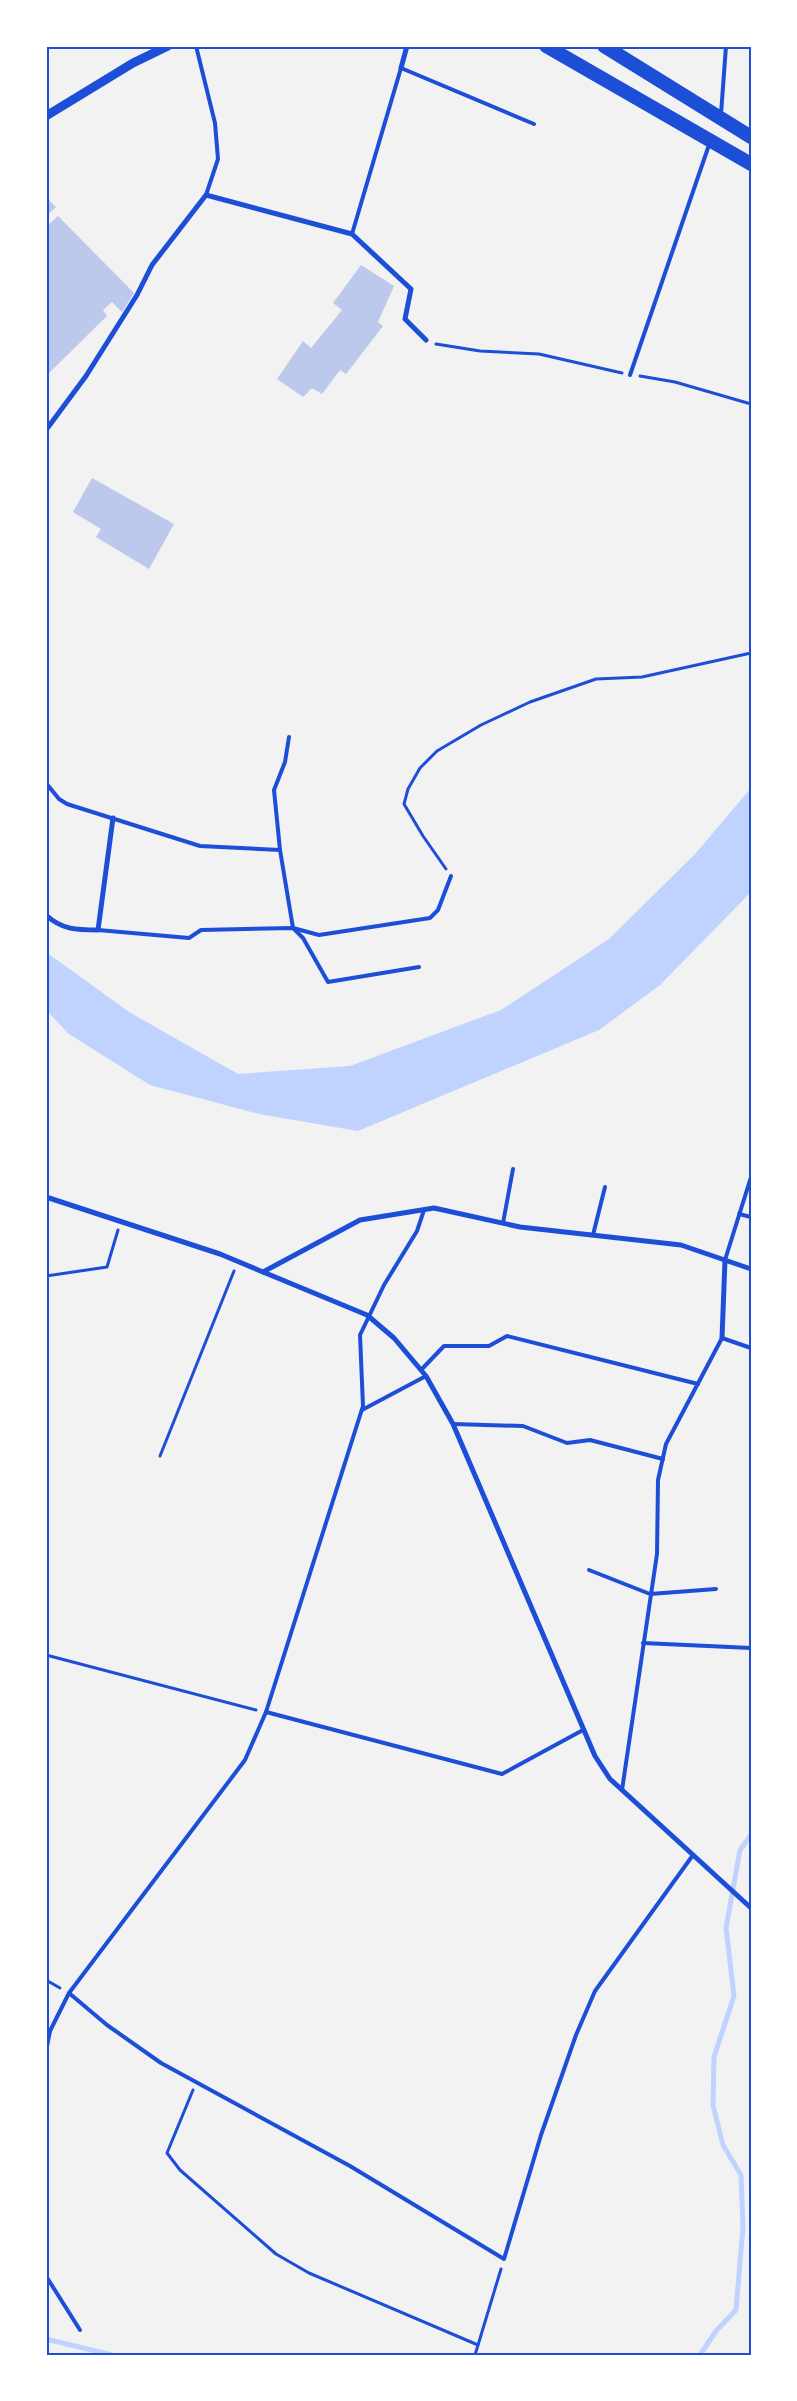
<svg xmlns="http://www.w3.org/2000/svg" width="797" height="2401" font-family="'Roboto Condensed',sans-serif">
<rect width="100%" height="100%" fill="#f2f2f2"/>
<path fill="#bfd3fe" d="M 751,788 L 751,892 L 660,985 L 599,1030 L 358,1131 L 259,1114 L 150,1085 L 69,1034 L 46,1010 L 46,952 L 129,1012 L 238,1074 L 350,1066 L 501,1010 L 609,939 L 695,854 Z"/>
<g fill="none" stroke-linecap="round" stroke-linejoin="round">
<g stroke="#bfd3fe" stroke-width="5">
<path d="M 46,2339 L 112,2355"/>
<path d="M 700,2355 L 716,2331 L 736,2310 L 743,2227 L 741,2175 L 723,2145 L 713,2105 L 714,2057 L 734,1996 L 726,1928 L 740,1850 L 751,1835"/>
</g>
</g>
<g fill="#bdc9ec">
<path d="M 46,197 L 56,207 L 46,216 Z"/>
<path d="M 58,216 L 134,293 L 122,312 L 112,302 L 103,310 L 107,316 L 46,376 L 46,227 Z"/>
<path d="M 361,265 L 394,286 L 378,322 L 383,326 L 346,374 L 340,370 L 322,394 L 312,388 L 303,397 L 277,379 L 303,341 L 311,348 L 342,310 L 333,303 Z"/>
<path d="M 92,478 L 174,524 L 149,569 L 96,537 L 101,529 L 73,512 Z"/>
</g>
<g fill="none" stroke-linecap="round" stroke-linejoin="round">
<g stroke="#1d4ed8" stroke-width="3">
<path d="M 436,344 L 480,351 L 539,354 L 622,373"/>
<path d="M 640,376 L 675,382 L 751,404"/>
<path d="M 446,869 L 423,836 L 404,804 L 408,789 L 420,768 L 437,751 L 481,725 L 530,702 L 596,679 L 642,677 L 751,653"/>
<path d="M 46,1276 L 107,1267 L 118,1230"/>
<path d="M 160,1456 L 234,1271"/>
<path d="M 46,1655 L 256,1710"/>
<path d="M 46,1980 L 60,1988"/>
<path d="M 193,2090 L 167,2153 L 180,2170 L 276,2254 L 309,2273 L 478,2345"/>
<path d="M 475,2355 L 501,2269"/>
</g>
<g stroke="#1d4ed8" stroke-width="4">
<path d="M 196,46 L 215,123 L 218,159 L 206,195"/>
<path d="M 721,114 L 726,46"/>
<path d="M 352,234 L 401,68 L 534,124"/>
<path d="M 630,375 L 709,145"/>
<path d="M 46,783 L 59,799 L 67,804 L 200,846 L 280,850 L 293,928 L 319,935 L 430,918 L 438,910 L 451,876"/>
<path d="M 280,850 L 274,790 L 285,762 L 289,737"/>
<path d="M 98,930 L 189,938 L 201,930 L 293,928 L 303,938 L 328,982 L 419,967"/>
<path d="M 739,1214 L 751,1217"/>
<path d="M 503,1223 L 513,1169"/>
<path d="M 593,1235 L 605,1187"/>
<path d="M 725,1260 L 751,1177"/>
<path d="M 421,1370 L 444,1346 L 489,1346 L 507,1336 L 698,1384"/>
<path d="M 362,1410 L 426,1376"/>
<path d="M 453,1424 L 523,1426 L 567,1443 L 590,1440 L 663,1459"/>
<path d="M 589,1570 L 650,1594 L 716,1589"/>
<path d="M 643,1643 L 751,1648"/>
<path d="M 266,1712 L 502,1774 L 583,1730"/>
<path d="M 622,1790 L 657,1554 L 658,1480 L 666,1444 L 722,1338 L 751,1348"/>
<path d="M 69,1993 L 107,2025 L 161,2063 L 350,2166 L 504,2259 L 541,2135 L 576,2035 L 595,1991 L 693,1855"/>
<path d="M 46,2051 L 50,2031 L 69,1993 L 245,1760 L 266,1712 L 363,1406 L 360,1335 L 384,1285 L 417,1231 L 424,1210"/>
<path d="M 46,2276 L 80,2330"/>
</g>
<g stroke="#1d4ed8" stroke-width="5">
<path d="M 401,68 L 407,46"/>
<path d="M 46,430 L 86,376 L 137,295 L 152,265 L 206,195 L 352,234 L 411,289 L 405,319 L 426,340"/>
<path d="M 46,915 C 62,930 77,930 98,930 L 113,818"/>
<path d="M 46,1197 L 220,1254 L 263,1272 L 360,1220 L 434,1208 L 520,1227 L 681,1245 L 751,1269"/>
<path d="M 263,1272 L 367,1315 L 394,1338 L 426,1376 L 453,1424 L 595,1756 L 610,1779 L 751,1908"/>
<path d="M 722,1338 L 725,1260"/>
</g>
<path stroke="#1d4ed8" stroke-width="9" d="M 46,116 L 133,63 L 168,46"/>
<g stroke="#1d4ed8" stroke-width="14">
<path d="M 546,46 L 751,164"/>
<path d="M 604,46 L 751,137"/>
</g>
</g>
<rect width="797" height="2401" fill="none" stroke="#ffffff" stroke-width="95"/>
<rect x="48" y="48" width="702" height="2306" fill="none" stroke="#1d4ed8" stroke-width="2"/>
</svg>
